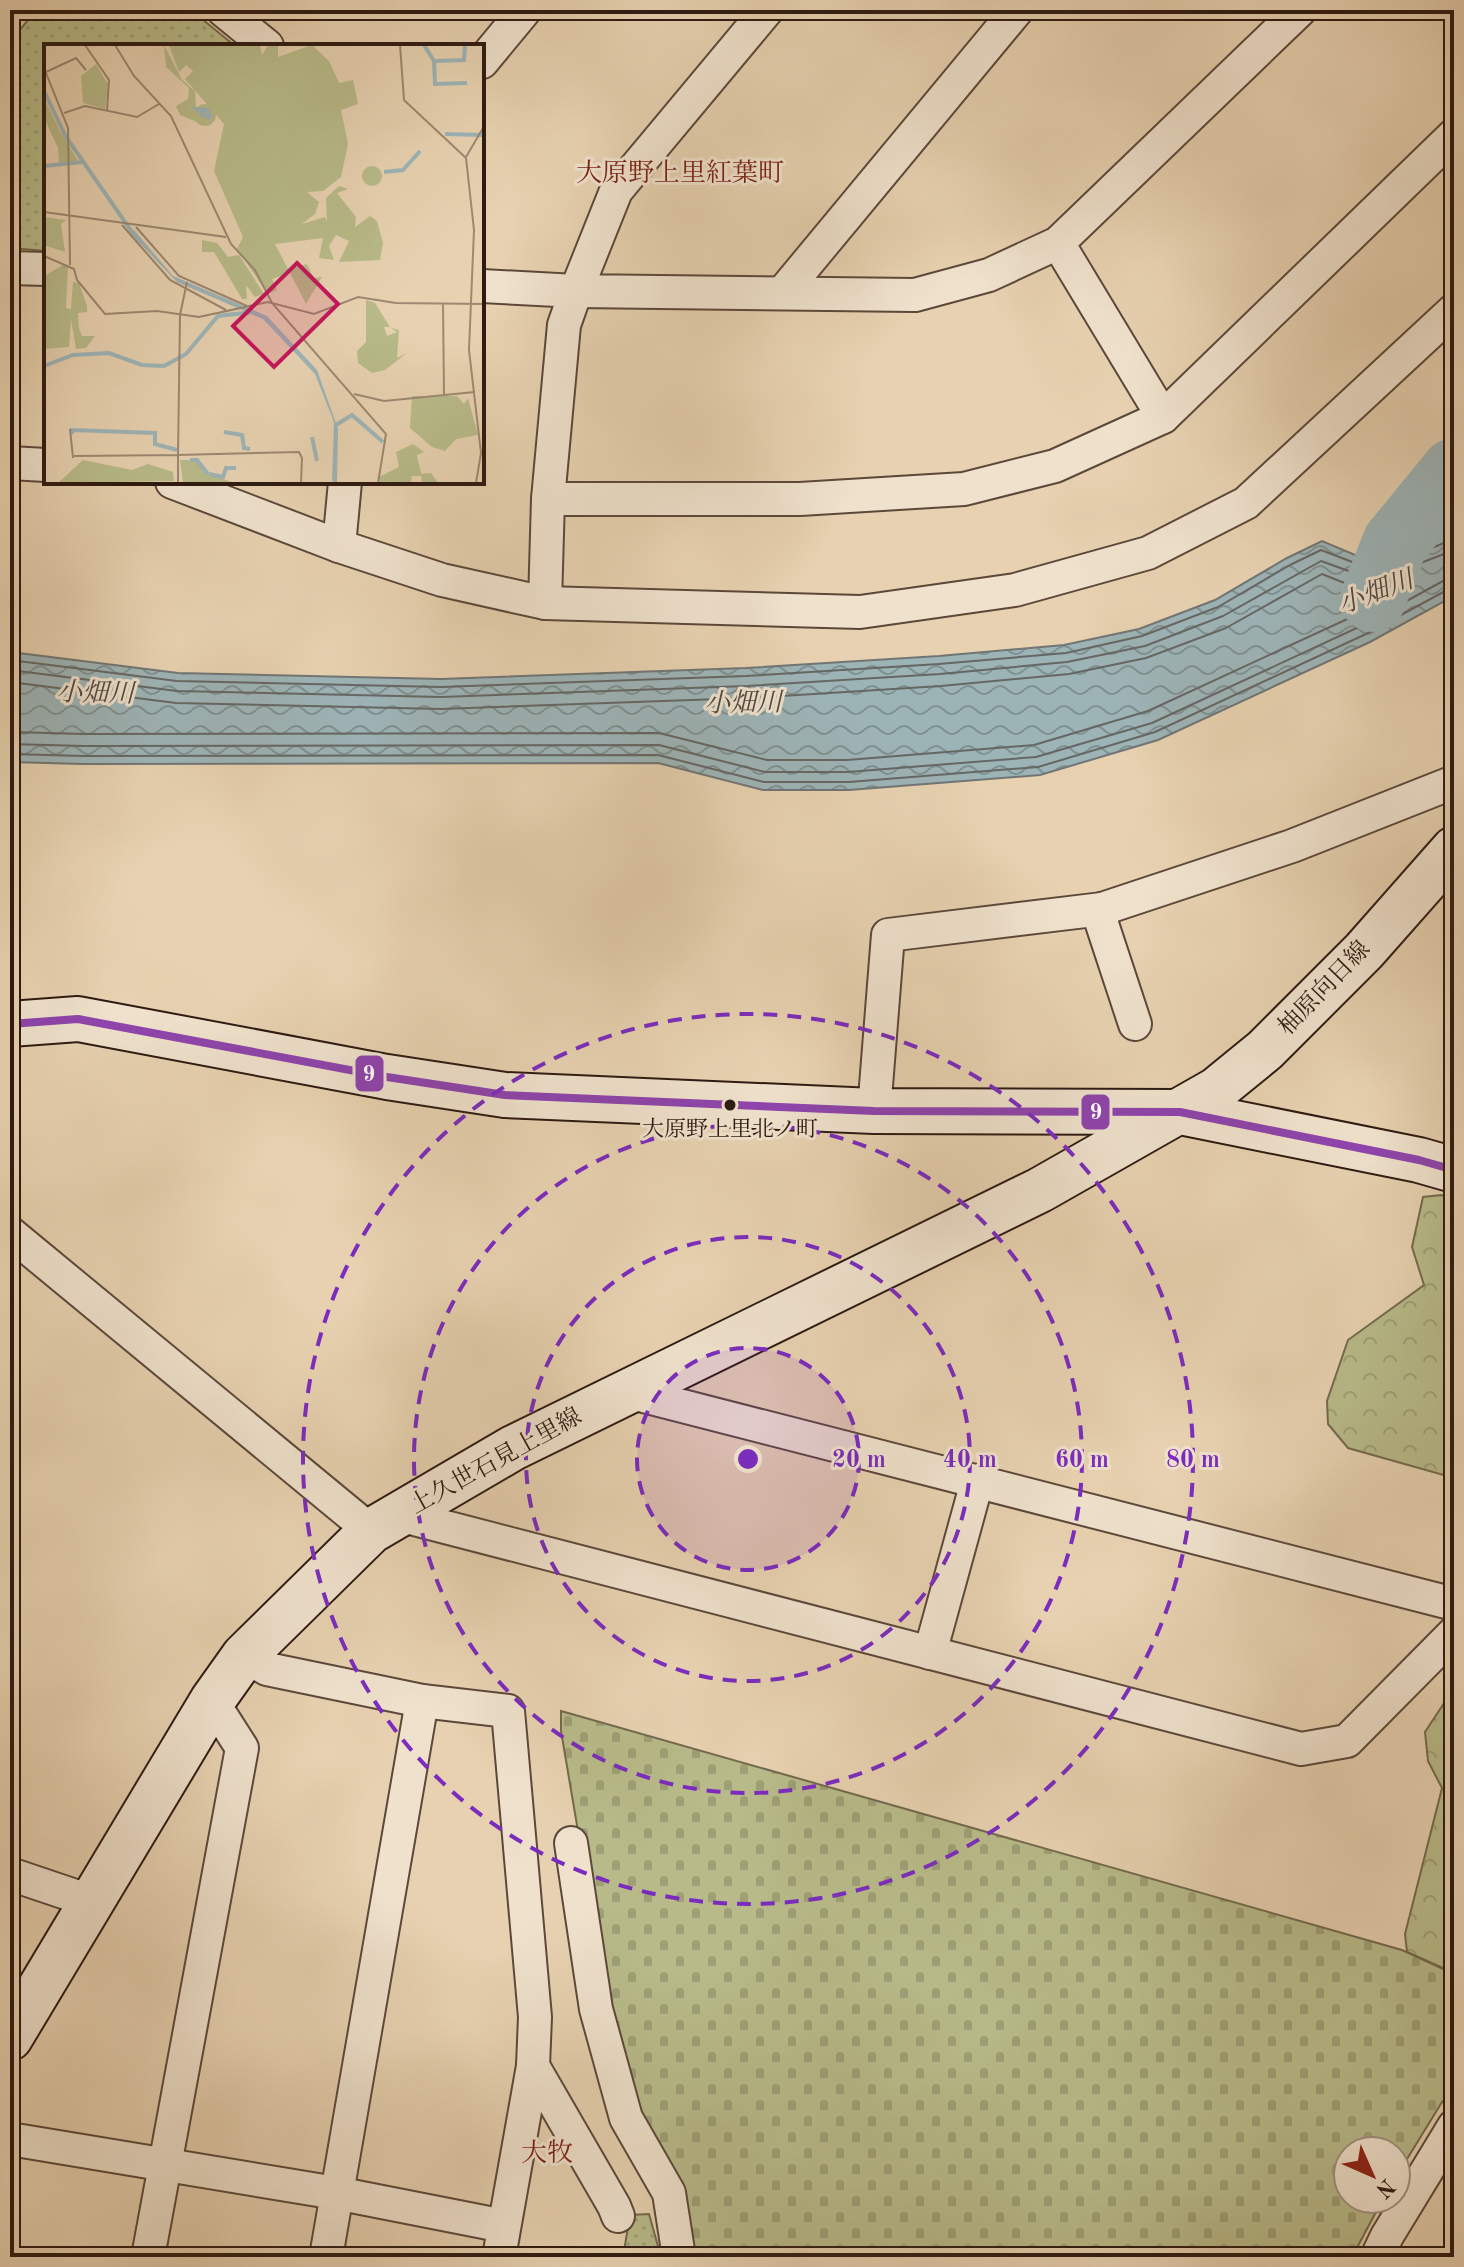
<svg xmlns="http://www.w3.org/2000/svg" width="1464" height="2267" font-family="'Old Standard TT','Noto Serif JP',serif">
<defs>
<pattern id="forest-crowns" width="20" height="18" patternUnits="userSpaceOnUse" patternTransform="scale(2)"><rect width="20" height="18" fill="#b8ba89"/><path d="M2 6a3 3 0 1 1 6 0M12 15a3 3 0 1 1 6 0" fill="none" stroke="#9e9f75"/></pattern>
<pattern id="cemetery-stones" width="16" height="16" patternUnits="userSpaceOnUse" patternTransform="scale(2)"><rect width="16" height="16" fill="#b8ba89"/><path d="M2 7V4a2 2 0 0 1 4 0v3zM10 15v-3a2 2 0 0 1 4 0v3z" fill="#9e9f75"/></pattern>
<pattern id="park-dots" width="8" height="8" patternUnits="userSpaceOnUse" patternTransform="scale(2)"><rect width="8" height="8" fill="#b8ba89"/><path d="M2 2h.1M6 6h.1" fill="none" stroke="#9e9f75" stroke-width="1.8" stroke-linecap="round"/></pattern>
<pattern id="water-waves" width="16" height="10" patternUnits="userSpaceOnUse" patternTransform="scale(2)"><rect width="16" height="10" fill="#9db4b7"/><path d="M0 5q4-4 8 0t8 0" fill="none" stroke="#809293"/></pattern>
</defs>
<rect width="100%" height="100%" fill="#e7d1b0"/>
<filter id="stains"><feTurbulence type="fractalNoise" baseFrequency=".0025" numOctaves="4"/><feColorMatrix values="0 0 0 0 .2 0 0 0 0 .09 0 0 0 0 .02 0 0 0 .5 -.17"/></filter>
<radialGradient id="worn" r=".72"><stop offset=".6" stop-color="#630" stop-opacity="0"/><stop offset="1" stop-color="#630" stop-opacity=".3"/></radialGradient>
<g fill="url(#forest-crowns)" stroke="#736a4e" stroke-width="2">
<path d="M 1441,1195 L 1454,1199 L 1454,1478 L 1348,1448 L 1328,1424 L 1327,1401 L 1348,1340 L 1424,1285 L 1412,1247 L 1423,1197 Z"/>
<path d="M 1454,1688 L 1454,1973 L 1407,1952 L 1405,1934 L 1442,1788 L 1428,1761 L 1425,1732 Z"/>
</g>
<path fill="url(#cemetery-stones)" stroke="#736a4e" stroke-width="2" d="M 561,1711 L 1402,1950 L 1454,1974 L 1454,2089 L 1442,2102 L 1396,2177 L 1396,2151 L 1348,2151 L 1348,2199 L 1383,2199 L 1352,2257 L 688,2257 L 634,2110 L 607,2002 L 561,1731 Z"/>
<g fill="url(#park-dots)" stroke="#736a4e" stroke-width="2">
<path d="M 36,10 L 191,10 L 235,46 L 46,46 L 46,251 L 10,248 L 10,42 Z"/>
<path d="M 649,2214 L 661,2257 L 623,2257 L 630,2215 Z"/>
</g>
<path fill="url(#water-waves)" stroke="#717675" stroke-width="2" d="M 1454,530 L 1454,596 L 1370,642 L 1158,740 L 1040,775 L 849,790 L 763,790 L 658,763 L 84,764 L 10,762 L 10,652 L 178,673 L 441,679 L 746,668 L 939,656 L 1064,645 L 1139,629 L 1215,600 L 1287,558 L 1322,541 L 1367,560 L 1390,556 Z"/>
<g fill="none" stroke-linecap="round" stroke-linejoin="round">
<g stroke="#666764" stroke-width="2">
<path d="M 10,660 L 177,681 L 441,687 L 746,676 L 939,664 L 1066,653 L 1142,636 L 1218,607 L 1290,565 L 1321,550 L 1368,568 L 1392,564 L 1454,539"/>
<path d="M 10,670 L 177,691 L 441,697 L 747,686 L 940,674 L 1067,662 L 1145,646 L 1223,616 L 1321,561 L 1368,578 L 1395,573 L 1454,550"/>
<path d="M 10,682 L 176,703 L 441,709 L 748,698 L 941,686 L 1069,674 L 1146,658 L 1226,628 L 1322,574 L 1362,590 L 1394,586 L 1397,590 L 1396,593 L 1356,615 L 1148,711 L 1034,745 L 847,760 L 767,760 L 659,733 L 84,734 L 10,732"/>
<path d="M 10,744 L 84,746 L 659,745 L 765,772 L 848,772 L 1036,757 L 1152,723 L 1361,626 L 1443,581 L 1454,579"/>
<path d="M 10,754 L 84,756 L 658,755 L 764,782 L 849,782 L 1038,767 L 1155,732 L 1366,634 L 1447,590 L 1454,589"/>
</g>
<path stroke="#9db4b7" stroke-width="66" d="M 1373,599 L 1395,543 L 1454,471"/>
<g stroke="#5c483a" stroke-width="36">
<g id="minor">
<path d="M 223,10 L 267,46"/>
<path d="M 767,10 L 616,191 L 576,291 L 915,295 L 989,275 L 1058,243 L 1300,10"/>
<path d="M 482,62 L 525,10"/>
<path d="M 1058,243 L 1163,417"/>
<path d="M 10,268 L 46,269"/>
<path d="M 784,291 L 1017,10"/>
<path d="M 10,463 L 46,465"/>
<path d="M 172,482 L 339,546 L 442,580 L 545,603 L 548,499 L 564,325 L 576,291 L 482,286"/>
<path d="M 548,499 L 800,499 L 964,489 L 1055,466 L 1163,417 L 1454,135"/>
<path d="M 339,546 L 345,482"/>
<path d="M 545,603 L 860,612 L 1015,590 L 1148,553 L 1246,503 L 1454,310"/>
<path d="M 1102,909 L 1102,924 L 1135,1024"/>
<path d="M 874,1111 L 888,935 L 1102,909 L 1292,846 L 1454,782"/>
<path d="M 10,1233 L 371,1531"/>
<path d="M 628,1392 L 1454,1604"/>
<path d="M 399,1515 L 1301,1749 L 1347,1741 L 1454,1633"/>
<path d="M 930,1653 L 977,1482"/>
<path d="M 244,1656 L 267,1669 L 422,1701 L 508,1711 L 535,2017 L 533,2066 L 499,2257"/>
<path d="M 571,1843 L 596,2009 L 626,2118 L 669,2193 L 679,2257"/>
<path d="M 10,1874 L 90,1901"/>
<path d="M 533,2066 L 614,2206 L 618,2216"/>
<path d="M 10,2139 L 336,2193 L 504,2226"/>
<path d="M 148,2257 L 242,1748 L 212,1701"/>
<path d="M 326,2257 L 422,1701"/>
<path d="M 1377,2257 L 1387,2236 L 1454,2126"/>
</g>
</g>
<g stroke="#2e1a12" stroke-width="48">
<g id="secondary">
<path d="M 10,1024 L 78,1019 L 387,1077 L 505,1095 L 874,1111 L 1180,1112 L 1419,1160 L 1454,1170"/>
<path d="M 10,2038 L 212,1701 L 244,1656 L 371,1531 L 513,1448 L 1040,1190 L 1216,1090 L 1265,1050 L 1364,951 L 1454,849"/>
</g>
</g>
<use href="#minor" stroke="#efe1cc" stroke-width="32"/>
<use href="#secondary" stroke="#efe1cc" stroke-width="44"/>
<g stroke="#efe1cc" stroke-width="14">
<path id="bus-1" d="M 10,1024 L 78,1019 L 387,1077 L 505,1095 L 874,1111 L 1180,1112 L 1419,1160 L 1454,1170"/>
</g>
<use href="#bus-1" stroke="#8e44ad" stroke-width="8"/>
</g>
<circle cx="748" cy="1459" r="111" fill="#7b2cbf" fill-opacity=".12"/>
<g fill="none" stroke="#7b2cbf" stroke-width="4" stroke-dasharray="14 10">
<circle cx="748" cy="1459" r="111"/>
<circle cx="748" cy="1459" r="222"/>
<circle cx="748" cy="1459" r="334"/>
<circle cx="748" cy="1459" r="445"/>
</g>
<circle fill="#2e1a12" stroke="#efe1cc" stroke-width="3" cx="730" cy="1105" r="7"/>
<g text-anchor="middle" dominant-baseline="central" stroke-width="6" stroke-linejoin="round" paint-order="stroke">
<g font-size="22" fill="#2e1a12" stroke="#efe1cc">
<text x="730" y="1130">大原野上里北ノ町</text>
</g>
<g font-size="24" fill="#2e1a12" stroke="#efe1cc">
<text transform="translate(1325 989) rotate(-46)">柚原向日線</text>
<text transform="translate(496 1462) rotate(-29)">上久世石見上里線</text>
</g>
<g font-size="26" fill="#7a1f14" stroke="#efe1cc">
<text x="680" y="174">大原野上里紅葉町</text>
<text x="547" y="2154">大牧</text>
</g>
<g font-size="26" font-style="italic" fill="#4f4844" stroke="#efe1cc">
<text transform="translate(1376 593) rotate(-21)">小畑川</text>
<text transform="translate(95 694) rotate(1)">小畑川</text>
<text transform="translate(743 704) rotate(-1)">小畑川</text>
</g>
</g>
<g transform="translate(44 44)">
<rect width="440" height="440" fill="#e7d1b0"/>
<path d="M318 132a10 10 0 1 1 20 0a10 10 0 1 1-20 0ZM 368,352 L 413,352 L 420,360 L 424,354 L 434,391 L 412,395 L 401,407 L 388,403 L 366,384 Z" fill="#b8ba89"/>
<path d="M 120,1 L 138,36 L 151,47 L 153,78 L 136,71 L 132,62 L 144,55 L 145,44 L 122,23 ZM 125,1 L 216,1 L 218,11 L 224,1 L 234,1 L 234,13 L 268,1 L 285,17 L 295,39 L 309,36 L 314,60 L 297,66 L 304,100 L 297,133 L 279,147 L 263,148 L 275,158 L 271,170 L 258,180 L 281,173 L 283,178 L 282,154 L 295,142 L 304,145 L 293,149 L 312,173 L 311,183 L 326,172 L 333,177 L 339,199 L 336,216 L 295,218 L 305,197 L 292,191 L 285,202 L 290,216 L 275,214 L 279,194 L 231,200 L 246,229 L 228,235 L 233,246 L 224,250 L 193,205 L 199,193 L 170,127 L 180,80 L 141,35 L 149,27 L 142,21 L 135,28 ZM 0,173 L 22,176 L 17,180 L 21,208 L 0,201 ZM 158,196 L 173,199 L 184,213 L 195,211 L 220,250 L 211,253 L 202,241 L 203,255 L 198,255 L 170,208 L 158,208 ZM 19,221 L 24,223 L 22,264 L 27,265 L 29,238 L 35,239 L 43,262 L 43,268 L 34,269 L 35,284 L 38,292 L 51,292 L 42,304 L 32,305 L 27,275 L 25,303 L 0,305 L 0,232 ZM 322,256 L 331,259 L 346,283 L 340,283 L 343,292 L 353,288 L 347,284 L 355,286 L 353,314 L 363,309 L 341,326 L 328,329 L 314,319 L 313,307 L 322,298 ZM 369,400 L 380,408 L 373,411 L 375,430 L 387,429 L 394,439 L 378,439 L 377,432 L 368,432 L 367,438 L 336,439 L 335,433 L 355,423 L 352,408 ZM 39,416 L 88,426 L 104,420 L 129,428 L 130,437 L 14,439 ZM 136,416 L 153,416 L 164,430 L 191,439 L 139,439 Z" fill="#b8ba89"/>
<path d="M 263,220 L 270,234 L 278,233 L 262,260 L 244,225 Z" fill="#b8ba89"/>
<path d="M 52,20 L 64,40 L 61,65 L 39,59 L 37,32 ZM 0,54 L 16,87 L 34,117 L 15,119 L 14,104 L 0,74 ZM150 71a11 11 0 1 1 22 0a11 11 0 1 1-22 0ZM 370,402 L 378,432 L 362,431 L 347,438 L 360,427 L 357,410 Z" fill="#b8ba89"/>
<path d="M 90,186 L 129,232 L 223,272 L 273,326 L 294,385 L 293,439 L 288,437 L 290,378 L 271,330 L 219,275 L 133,238 L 86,189 Z" fill="#9db4b7"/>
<path fill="none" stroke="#9db4b7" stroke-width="4" d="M 380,1 L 390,17 L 391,40 L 423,39M 392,17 L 420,16 L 421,1M 0,47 L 22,93 L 90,191M 163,74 L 153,65 L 163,66 L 167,75M 401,90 L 440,91M 0,122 L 39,118M 340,128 L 359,126 L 376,107M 0,322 L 29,311 L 65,309 L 98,321 L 120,322 L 142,310 L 174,272 L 209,268M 292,381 L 308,371 L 339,398M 180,388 L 198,391 L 200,404 L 206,405M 28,390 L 28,386 L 111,389 L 111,400 L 133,406M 268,393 L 273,417M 146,416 L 153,416 L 164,430M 165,430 L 179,433 L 182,424 L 192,424"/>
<path fill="none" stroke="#9d8871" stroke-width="2" d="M 41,1 L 65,36 L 63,66M 71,1 L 90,32 L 127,72 L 187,200 L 211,226 L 228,259 L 342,390 L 334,439M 356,1 L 360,56 L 422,114 L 430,186 L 425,306 L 437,409 L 432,439M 0,24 L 24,84 L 26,221M 2,28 L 32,14 L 42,26M 20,69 L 41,62 L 93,73 L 115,60M 422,113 L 439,84 L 440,11M 0,168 L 182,193M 78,181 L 126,236 L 182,266M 92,183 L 135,232 L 203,262M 0,212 L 30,225 L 33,236 L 61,270 L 113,267 L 155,273 L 224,258 L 270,270 L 314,253 L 352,259 L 440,260M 143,238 L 136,271 L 134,411 L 255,408 L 258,414M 399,260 L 400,351M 310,350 L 340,357 L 431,348M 26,385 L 29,414M 30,412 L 134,411 L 134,439M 257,439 L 258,414"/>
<path fill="#c2185b" fill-opacity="0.15" stroke="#c2185b" stroke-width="4" d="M 253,219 L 294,260 L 230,323 L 189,282 Z"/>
<rect width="440" height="440" fill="none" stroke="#2e1a12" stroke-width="4"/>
</g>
<circle cx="748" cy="1459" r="12" fill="#7b2cbf" stroke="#efe1cc" stroke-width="4"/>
<g font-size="24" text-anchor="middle" font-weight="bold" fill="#7b2cbf" stroke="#efe1cc" stroke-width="6" stroke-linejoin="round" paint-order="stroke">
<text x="859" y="1467">20 m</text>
<text x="970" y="1467">40 m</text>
<text x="1082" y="1467">60 m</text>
<text x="1193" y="1467">80 m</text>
</g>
<g stroke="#efe1cc" stroke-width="3">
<rect x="354" y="1054" width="31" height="39" rx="8" fill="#8e44ad"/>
<rect x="1080" y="1093" width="31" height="38" rx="8" fill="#8e44ad"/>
</g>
<g font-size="22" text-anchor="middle" font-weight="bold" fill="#fff">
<text x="369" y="1081">9</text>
<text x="1096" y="1119">9</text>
</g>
<rect width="1464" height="2267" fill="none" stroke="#e7d1b0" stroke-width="40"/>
<rect x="12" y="12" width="1440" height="2243" fill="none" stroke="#2e1a12" stroke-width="4"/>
<rect x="20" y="20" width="1424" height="2227" fill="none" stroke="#2e1a12" stroke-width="2"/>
<g transform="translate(1372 2175) rotate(135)"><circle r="38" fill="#efe1cc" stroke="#a29182" stroke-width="2"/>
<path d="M0-6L14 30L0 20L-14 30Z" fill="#8f2418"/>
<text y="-12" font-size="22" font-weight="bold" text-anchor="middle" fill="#2e1a12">N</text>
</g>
<rect width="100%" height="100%" filter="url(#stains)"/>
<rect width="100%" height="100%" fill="url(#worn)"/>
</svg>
